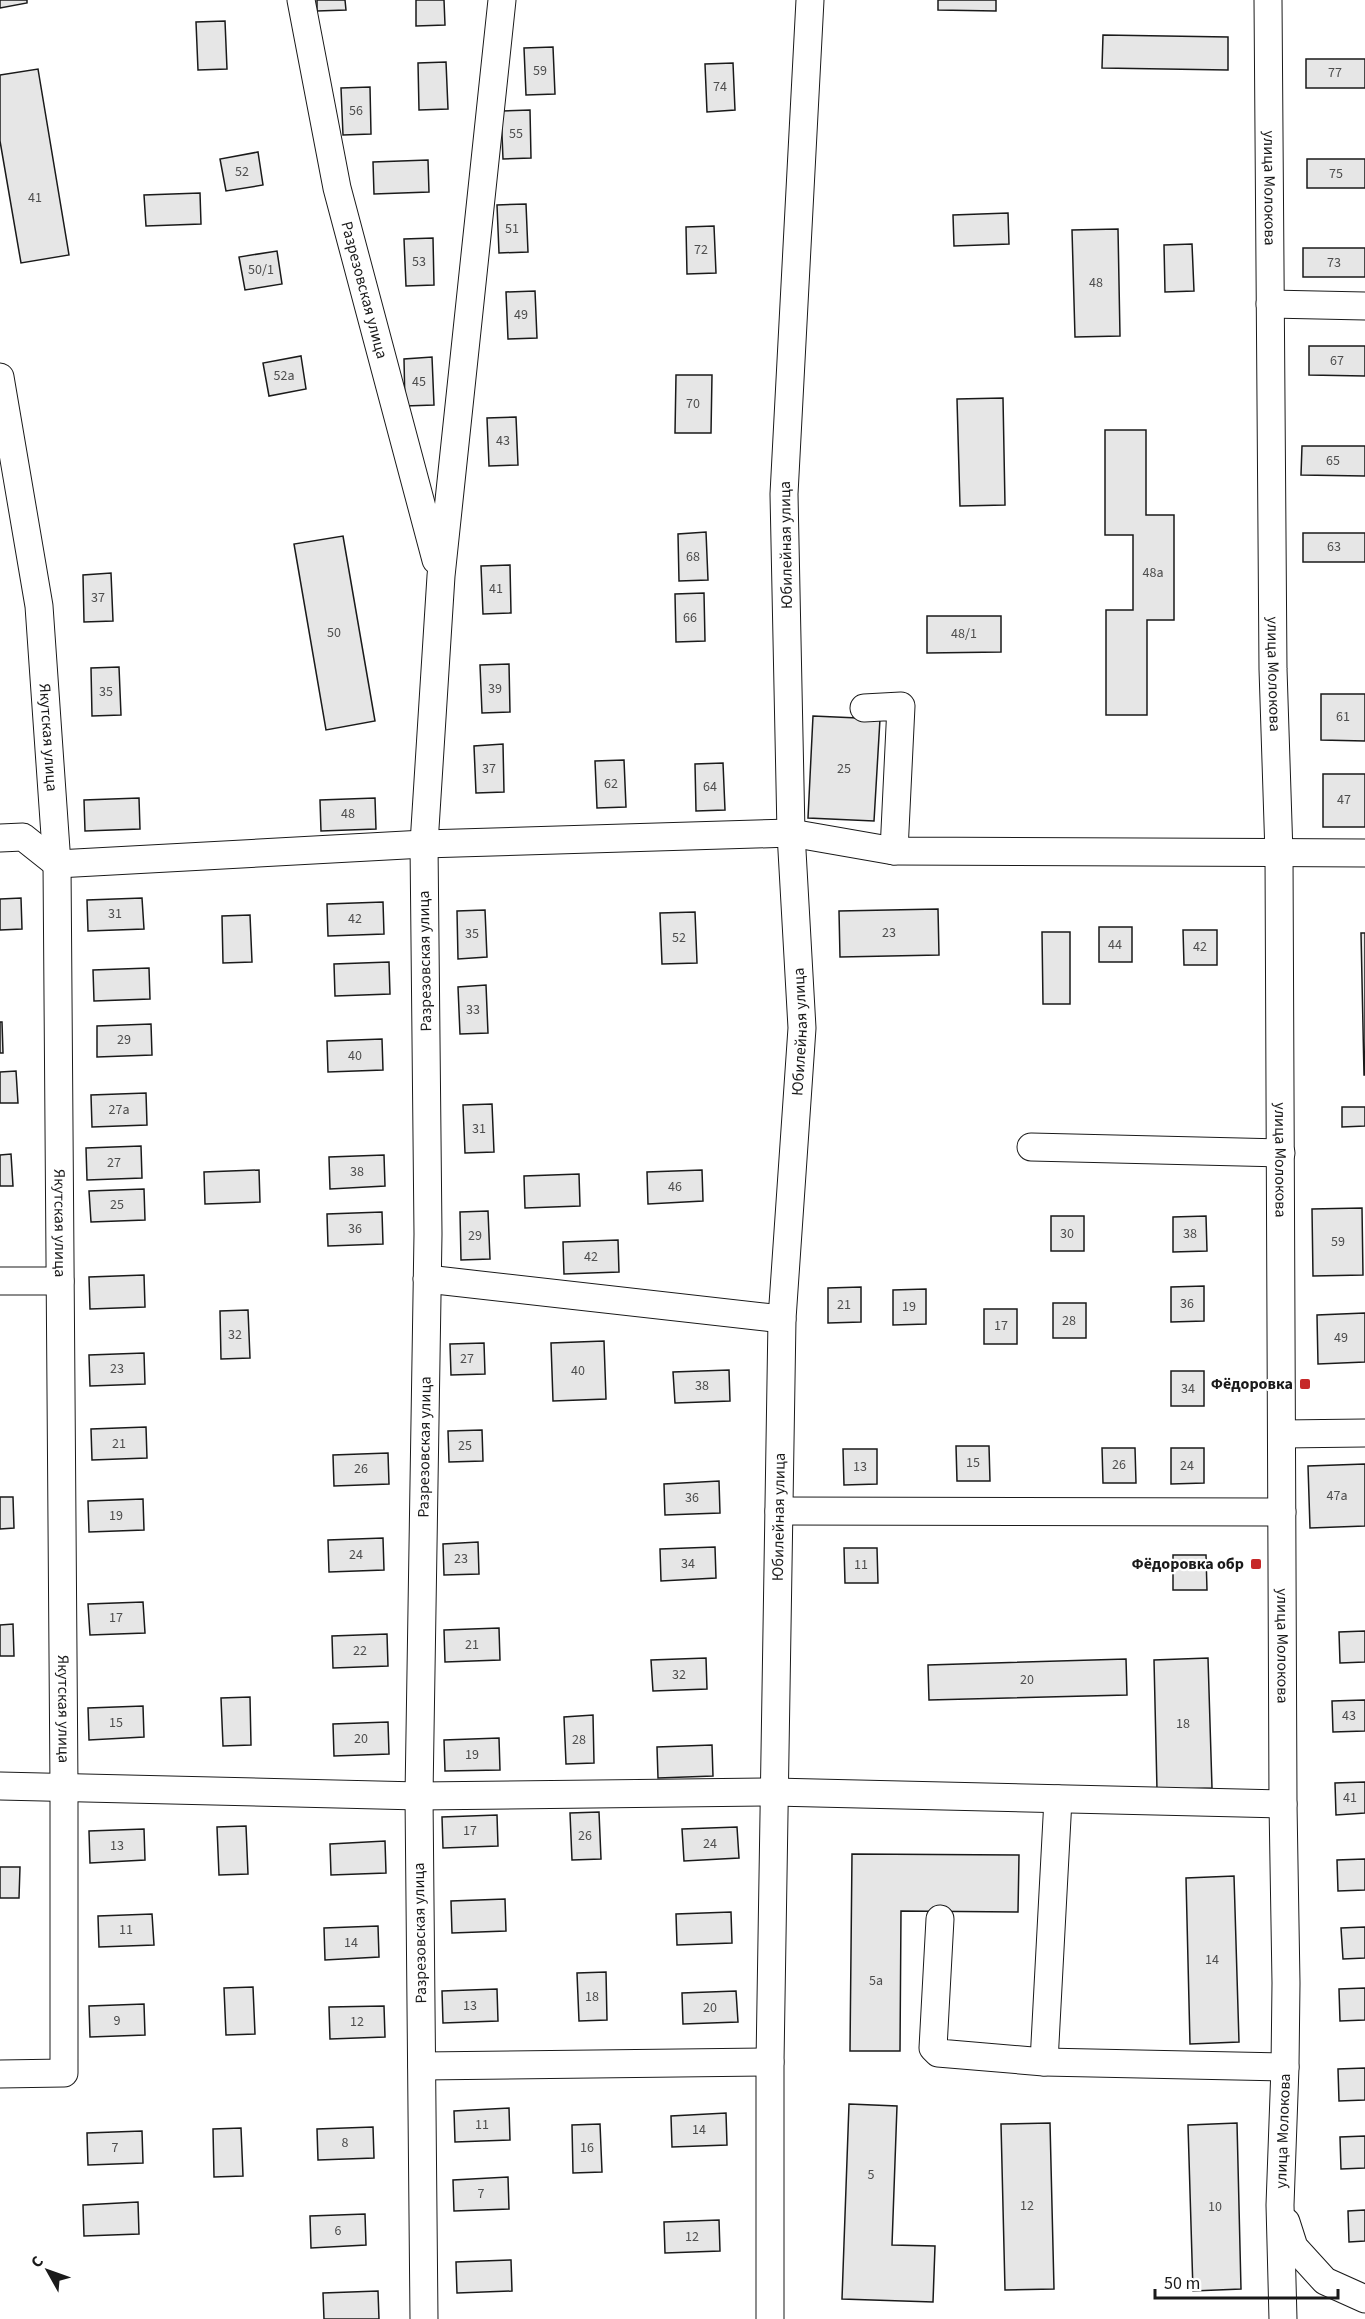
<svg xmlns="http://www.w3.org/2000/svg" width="1365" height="2319" font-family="'Source Sans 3',sans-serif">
<rect width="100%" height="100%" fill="#fff"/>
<g fill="#e6e6e6" stroke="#1a1a1a" stroke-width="1.5">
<path d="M 0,0 L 27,0 L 27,3 L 0,8 Z"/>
<path d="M 317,0 L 345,0 L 346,10 L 317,11 Z"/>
<path d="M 416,0 L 444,0 L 445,25 L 416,26 Z"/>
<path d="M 938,0 L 996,0 L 996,11 L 938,10 Z"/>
<path d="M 225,21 L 227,69 L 198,70 L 196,22 Z"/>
<path d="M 1103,35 L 1228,37 L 1228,70 L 1102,68 Z"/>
<path d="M 553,47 L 555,94 L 526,95 L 524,48 Z"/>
<rect x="1306" y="59" width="59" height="29"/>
<path d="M 446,62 L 448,109 L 419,110 L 418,63 Z"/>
<path d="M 733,63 L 735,110 L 707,112 L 705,64 Z"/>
<path d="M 38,69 L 69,255 L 21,263 L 0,141 L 0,75 Z"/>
<path d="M 370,87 L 371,134 L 343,135 L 341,88 Z"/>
<path d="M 530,110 L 531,158 L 503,159 L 501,111 Z"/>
<path d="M 258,152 L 263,185 L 226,191 L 220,159 Z"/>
<rect x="1307" y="159" width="58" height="29"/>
<path d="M 428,160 L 429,192 L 374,194 L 373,162 Z"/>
<path d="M 200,193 L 201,224 L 146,226 L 144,195 Z"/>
<path d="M 526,204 L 528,252 L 499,253 L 497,205 Z"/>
<path d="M 1008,213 L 1009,244 L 954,246 L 953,215 Z"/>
<path d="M 714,226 L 716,273 L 687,274 L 686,227 Z"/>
<path d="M 1118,229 L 1120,336 L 1075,337 L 1072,230 Z"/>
<path d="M 433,238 L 434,285 L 406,286 L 404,239 Z"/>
<path d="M 1192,244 L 1194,291 L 1165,292 L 1164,245 Z"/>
<rect x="1303" y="248" width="62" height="29"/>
<path d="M 277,251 L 282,284 L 245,290 L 239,257 Z"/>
<path d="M 535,291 L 537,338 L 508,339 L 506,292 Z"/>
<path d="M 1309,346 L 1365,346 L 1365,376 L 1309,375 Z"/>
<path d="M 301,356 L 306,389 L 269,396 L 263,363 Z"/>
<path d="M 432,357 L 434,405 L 405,406 L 404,359 Z"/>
<path d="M 676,375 L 712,375 L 711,433 L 675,433 Z"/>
<path d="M 1003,398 L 1005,505 L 960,506 L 957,399 Z"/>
<path d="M 516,417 L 518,465 L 489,466 L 487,418 Z"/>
<path d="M 1105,430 L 1146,430 L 1146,515 L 1174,515 L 1174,620 L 1147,620 L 1147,715 L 1106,715 L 1106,610 L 1133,610 L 1133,535 L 1105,535 Z"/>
<path d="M 1302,446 L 1365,446 L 1365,476 L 1301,475 Z"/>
<path d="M 706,532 L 708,580 L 679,581 L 678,534 Z"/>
<rect x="1303" y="533" width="62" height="29"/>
<path d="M 343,536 L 375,721 L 326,730 L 294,544 Z"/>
<path d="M 510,565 L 511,613 L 483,614 L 481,566 Z"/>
<path d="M 111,573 L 113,621 L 84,622 L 83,575 Z"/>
<path d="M 704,593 L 705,641 L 676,642 L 675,594 Z"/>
<path d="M 927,616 L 1001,616 L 1001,652 L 927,653 Z"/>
<path d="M 509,664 L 510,712 L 482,713 L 480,665 Z"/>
<path d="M 119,667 L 121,715 L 92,716 L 91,668 Z"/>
<path d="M 1321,694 L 1365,694 L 1365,741 L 1321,740 Z"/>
<path d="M 813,716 L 880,719 L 874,821 L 808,818 Z"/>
<path d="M 503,744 L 504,792 L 476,793 L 474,746 Z"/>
<path d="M 624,760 L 626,807 L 597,808 L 595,761 Z"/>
<path d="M 723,763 L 725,810 L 696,811 L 695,764 Z"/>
<rect x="1323" y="774" width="42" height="53"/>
<path d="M 139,798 L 140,829 L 85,831 L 84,800 Z"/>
<path d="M 375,798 L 376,829 L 321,831 L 320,800 Z"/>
<path d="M 21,898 L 22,929 L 0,930 L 0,899 Z"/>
<path d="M 142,898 L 144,929 L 88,931 L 87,900 Z"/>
<path d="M 383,902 L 384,934 L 328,936 L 327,904 Z"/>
<path d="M 938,909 L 939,955 L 840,957 L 839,911 Z"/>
<path d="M 485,910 L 487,957 L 458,959 L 457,911 Z"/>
<path d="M 695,912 L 697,963 L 662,964 L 660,913 Z"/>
<path d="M 250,915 L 252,962 L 223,963 L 222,916 Z"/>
<rect x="1099" y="927" width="33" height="35"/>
<path d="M 1183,930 L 1217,930 L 1217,965 L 1184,965 Z"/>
<path d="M 1042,932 L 1070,932 L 1070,1004 L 1043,1004 Z"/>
<path d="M 1361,933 L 1365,933 L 1365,1075 L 1364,1075 Z"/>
<path d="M 389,962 L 390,994 L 335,996 L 334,964 Z"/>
<path d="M 149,968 L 150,999 L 94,1001 L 93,970 Z"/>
<path d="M 486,985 L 488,1033 L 460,1034 L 458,987 Z"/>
<path d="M 0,1022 L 2,1022 L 3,1053 L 0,1053 Z"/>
<path d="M 151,1024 L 152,1055 L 97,1057 L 97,1026 Z"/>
<path d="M 382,1039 L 383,1070 L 328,1072 L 327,1041 Z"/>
<path d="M 16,1071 L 18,1103 L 0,1103 L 0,1072 Z"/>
<path d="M 146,1093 L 147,1125 L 92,1127 L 91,1095 Z"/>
<path d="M 492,1104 L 494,1152 L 465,1153 L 463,1105 Z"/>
<path d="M 1342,1107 L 1365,1107 L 1365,1126 L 1342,1127 Z"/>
<path d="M 141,1146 L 142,1178 L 87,1180 L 86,1148 Z"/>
<path d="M 11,1154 L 13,1186 L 0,1186 L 0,1155 Z"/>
<path d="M 384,1155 L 385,1186 L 330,1189 L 329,1157 Z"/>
<path d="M 259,1170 L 260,1202 L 205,1204 L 204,1172 Z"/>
<path d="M 702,1170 L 703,1201 L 648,1204 L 647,1172 Z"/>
<path d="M 579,1174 L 580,1206 L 525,1208 L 524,1176 Z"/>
<path d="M 144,1189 L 145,1220 L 91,1222 L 89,1191 Z"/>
<path d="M 1362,1208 L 1363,1275 L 1313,1276 L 1312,1209 Z"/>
<path d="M 488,1211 L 490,1259 L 461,1260 L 460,1212 Z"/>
<path d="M 382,1212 L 383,1244 L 328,1246 L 327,1214 Z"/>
<rect x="1051" y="1216" width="33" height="35"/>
<path d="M 1206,1216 L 1207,1251 L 1173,1252 L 1173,1217 Z"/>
<path d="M 618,1240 L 619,1272 L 564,1274 L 563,1242 Z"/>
<path d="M 144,1275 L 145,1307 L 90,1309 L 89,1277 Z"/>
<path d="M 1204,1286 L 1204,1321 L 1171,1322 L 1171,1287 Z"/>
<path d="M 861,1287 L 861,1322 L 828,1323 L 828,1288 Z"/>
<path d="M 926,1289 L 926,1324 L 893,1325 L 893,1290 Z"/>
<rect x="1053" y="1303" width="33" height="35"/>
<rect x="984" y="1309" width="33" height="35"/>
<path d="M 248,1310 L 250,1358 L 221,1359 L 220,1311 Z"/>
<path d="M 1365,1313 L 1365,1362 L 1318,1364 L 1317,1315 Z"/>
<path d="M 604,1341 L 606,1399 L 553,1401 L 551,1343 Z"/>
<path d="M 484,1343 L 485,1374 L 451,1375 L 450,1344 Z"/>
<path d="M 144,1353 L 145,1384 L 90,1386 L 89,1355 Z"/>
<path d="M 729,1370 L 730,1401 L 675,1403 L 673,1372 Z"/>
<rect x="1171" y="1371" width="33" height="35"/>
<path d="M 146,1427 L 147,1458 L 92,1460 L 91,1429 Z"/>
<path d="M 482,1430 L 483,1461 L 449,1462 L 448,1431 Z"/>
<path d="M 956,1446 L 989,1446 L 990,1481 L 957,1481 Z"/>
<path d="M 1102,1448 L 1135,1448 L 1136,1483 L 1103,1483 Z"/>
<path d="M 1171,1448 L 1204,1448 L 1204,1483 L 1171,1484 Z"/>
<path d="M 843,1449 L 877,1449 L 877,1484 L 844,1485 Z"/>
<path d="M 388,1453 L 389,1484 L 334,1486 L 333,1455 Z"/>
<path d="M 1365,1464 L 1365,1526 L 1310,1528 L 1308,1466 Z"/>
<path d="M 719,1481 L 720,1513 L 665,1515 L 664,1484 Z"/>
<path d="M 0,1497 L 13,1497 L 14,1528 L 0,1529 Z"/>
<path d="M 143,1499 L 144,1530 L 89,1532 L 88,1501 Z"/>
<path d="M 383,1538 L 384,1570 L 329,1572 L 328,1540 Z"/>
<path d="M 478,1542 L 479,1574 L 444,1575 L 443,1544 Z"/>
<path d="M 715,1547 L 716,1578 L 661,1581 L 660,1549 Z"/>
<path d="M 844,1548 L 877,1548 L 878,1583 L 845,1583 Z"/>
<path d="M 1173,1555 L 1206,1555 L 1207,1590 L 1173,1590 Z"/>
<path d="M 143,1602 L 145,1633 L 90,1635 L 88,1604 Z"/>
<path d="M 13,1624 L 14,1656 L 0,1656 L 0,1625 Z"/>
<path d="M 499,1628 L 500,1660 L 445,1662 L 444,1630 Z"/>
<path d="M 1365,1631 L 1365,1662 L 1340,1663 L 1339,1632 Z"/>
<path d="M 387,1634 L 388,1666 L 333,1668 L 332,1636 Z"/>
<path d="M 706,1658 L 707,1689 L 653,1691 L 651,1660 Z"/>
<path d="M 1208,1658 L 1212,1788 L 1157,1790 L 1154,1660 Z"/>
<path d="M 1126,1659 L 1127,1695 L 929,1700 L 928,1665 Z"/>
<path d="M 250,1697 L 251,1745 L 223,1746 L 221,1698 Z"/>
<path d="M 1365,1700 L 1365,1731 L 1333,1732 L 1332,1701 Z"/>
<path d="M 143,1706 L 144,1737 L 89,1740 L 88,1708 Z"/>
<path d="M 593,1715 L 594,1763 L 566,1764 L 564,1717 Z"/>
<path d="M 388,1722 L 389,1754 L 334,1756 L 333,1724 Z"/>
<path d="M 499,1738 L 500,1770 L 445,1771 L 444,1740 Z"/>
<path d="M 712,1745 L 713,1776 L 658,1778 L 657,1747 Z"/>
<path d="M 1365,1782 L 1365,1813 L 1336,1815 L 1335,1783 Z"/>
<path d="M 599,1812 L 601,1859 L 572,1860 L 570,1813 Z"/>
<path d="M 497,1815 L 498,1846 L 443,1848 L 442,1817 Z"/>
<path d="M 246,1826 L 248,1874 L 219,1875 L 217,1827 Z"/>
<path d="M 737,1827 L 739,1858 L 684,1861 L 682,1829 Z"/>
<path d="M 144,1829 L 145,1860 L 90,1863 L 89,1831 Z"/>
<path d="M 385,1841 L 386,1873 L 331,1875 L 330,1844 Z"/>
<path d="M 852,1854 L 1019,1855 L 1018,1912 L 901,1911 L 900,2051 L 850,2051 Z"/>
<path d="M 1365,1859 L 1365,1890 L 1338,1891 L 1337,1860 Z"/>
<path d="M 0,1867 L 20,1867 L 19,1898 L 0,1898 Z"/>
<path d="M 1234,1876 L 1239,2042 L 1190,2044 L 1186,1878 Z"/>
<path d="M 505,1899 L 506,1931 L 452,1933 L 451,1901 Z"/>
<path d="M 731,1912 L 732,1943 L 677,1945 L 676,1914 Z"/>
<path d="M 152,1914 L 154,1945 L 99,1947 L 98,1916 Z"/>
<path d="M 378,1926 L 379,1957 L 325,1960 L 324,1928 Z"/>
<path d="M 1365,1927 L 1365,1958 L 1343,1959 L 1341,1928 Z"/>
<path d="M 606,1972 L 607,2020 L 579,2021 L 577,1973 Z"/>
<path d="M 253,1987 L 255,2034 L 226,2035 L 224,1988 Z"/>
<path d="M 1365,1988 L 1365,2020 L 1340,2021 L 1339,1989 Z"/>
<path d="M 497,1989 L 498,2021 L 443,2023 L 442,1991 Z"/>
<path d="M 736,1991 L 738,2022 L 683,2024 L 682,1993 Z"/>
<path d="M 144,2004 L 145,2035 L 90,2037 L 89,2006 Z"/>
<path d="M 384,2006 L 385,2037 L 330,2039 L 329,2007 Z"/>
<path d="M 1365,2068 L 1365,2100 L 1339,2101 L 1338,2069 Z"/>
<path d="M 849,2104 L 897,2106 L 892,2245 L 935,2246 L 933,2302 L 842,2299 Z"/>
<path d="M 509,2108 L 510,2140 L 455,2142 L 454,2111 Z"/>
<path d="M 726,2113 L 727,2145 L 672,2147 L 671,2116 Z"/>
<path d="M 1050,2123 L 1054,2289 L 1005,2290 L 1001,2124 Z"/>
<path d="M 1237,2123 L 1241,2289 L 1193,2291 L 1188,2125 Z"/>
<path d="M 600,2124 L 602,2172 L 573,2173 L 572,2125 Z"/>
<path d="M 373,2127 L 374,2158 L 318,2160 L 317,2129 Z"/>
<path d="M 241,2128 L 243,2176 L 214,2177 L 213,2129 Z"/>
<path d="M 142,2131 L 143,2163 L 88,2165 L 87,2133 Z"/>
<path d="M 1365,2136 L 1365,2168 L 1341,2169 L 1340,2137 Z"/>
<path d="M 508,2177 L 509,2209 L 454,2211 L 453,2180 Z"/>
<path d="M 138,2202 L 139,2234 L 84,2236 L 83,2205 Z"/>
<path d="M 1365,2210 L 1365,2241 L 1349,2242 L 1348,2211 Z"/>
<path d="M 365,2214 L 366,2245 L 311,2248 L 310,2216 Z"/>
<path d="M 719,2220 L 720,2251 L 665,2253 L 664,2222 Z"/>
<path d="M 511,2260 L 512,2291 L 457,2293 L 456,2262 Z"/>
<path d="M 378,2291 L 379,2319 L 324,2319 L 323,2293 Z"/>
</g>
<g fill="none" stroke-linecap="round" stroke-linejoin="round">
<g stroke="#1a1a1a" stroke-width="29">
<g id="minor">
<path id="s1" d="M 301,0 L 337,188 L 436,560"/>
<path id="s2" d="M 1268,0 L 1273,669 L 1279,854 L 1283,1804 L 1286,1983 L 1285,2067 L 1280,2205 L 1283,2319"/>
<path d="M 1270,304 L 1365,306"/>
<path id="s3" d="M 0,377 L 39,606 L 57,864 L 64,1787 L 64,2073 L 0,2074"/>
<path d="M 864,708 L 901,706 L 894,851"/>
<path d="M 0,838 L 23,837 L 57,864 L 424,844 L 791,833 L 894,851 L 1365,853"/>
<path d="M 1031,1147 L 1281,1153"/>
<path d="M 427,1279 L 782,1319"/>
<path d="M 0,1281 L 60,1281"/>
<path d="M 1282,1434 L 1365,1433"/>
<path d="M 779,1511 L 1282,1512"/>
<path d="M 0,1786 L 419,1796 L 774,1792 L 1283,1804"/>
<path d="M 940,1919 L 933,2048 L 938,2053 L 1044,2062 L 1285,2067"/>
<path d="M 1044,2062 L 1058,1799"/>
<path d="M 422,2066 L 770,2062"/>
<path d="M 1286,2222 L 1294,2247 L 1325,2281 L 1365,2299"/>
<path id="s4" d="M 424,2319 L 419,1796 L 428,1234 L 424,844 L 441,576 L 502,0"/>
<path id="s5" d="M 770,2319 L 770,2062 L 782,1319 L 802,1028 L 791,833 L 784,494 L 810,0"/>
</g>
</g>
<use href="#minor" stroke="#fff" stroke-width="27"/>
</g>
<g fill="#c62828" stroke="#fff" stroke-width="2">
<rect x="1299" y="1378" width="12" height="12" rx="3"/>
<rect x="1250" y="1558" width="12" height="12" rx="3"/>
</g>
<g text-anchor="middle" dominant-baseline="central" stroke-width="4.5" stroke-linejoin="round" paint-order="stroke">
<g font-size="14" fill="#4d4d4d">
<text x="540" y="71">59</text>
<text x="1335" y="73">77</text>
<text x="720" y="87">74</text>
<text x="356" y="111">56</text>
<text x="516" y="134">55</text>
<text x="242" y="172">52</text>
<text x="1336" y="174">75</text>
<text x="35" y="198">41</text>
<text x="512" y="229">51</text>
<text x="701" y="250">72</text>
<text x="419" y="262">53</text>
<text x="1334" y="263">73</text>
<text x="261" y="270">50/1</text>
<text x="1096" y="283">48</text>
<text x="521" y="315">49</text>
<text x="1337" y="361">67</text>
<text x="284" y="376">52а</text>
<text x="419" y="382">45</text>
<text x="693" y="404">70</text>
<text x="503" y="441">43</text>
<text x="1333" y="461">65</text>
<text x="1334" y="547">63</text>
<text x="693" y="557">68</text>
<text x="1153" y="573">48а</text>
<text x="496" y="589">41</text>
<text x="98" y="598">37</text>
<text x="690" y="618">66</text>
<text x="334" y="633">50</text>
<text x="964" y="634">48/1</text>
<text x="495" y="689">39</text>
<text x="106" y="692">35</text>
<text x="1343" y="717">61</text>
<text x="489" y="769">37</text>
<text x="844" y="769">25</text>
<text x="611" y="784">62</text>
<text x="710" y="787">64</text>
<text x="1344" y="800">47</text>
<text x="348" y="814">48</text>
<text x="115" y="914">31</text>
<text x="355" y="919">42</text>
<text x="889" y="933">23</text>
<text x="472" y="934">35</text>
<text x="679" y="938">52</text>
<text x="1115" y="945">44</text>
<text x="1200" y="947">42</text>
<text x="473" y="1010">33</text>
<text x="124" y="1040">29</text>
<text x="355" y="1056">40</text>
<text x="119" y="1110">27а</text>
<text x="479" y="1129">31</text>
<text x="114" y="1163">27</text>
<text x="357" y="1172">38</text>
<text x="675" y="1187">46</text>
<text x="117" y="1205">25</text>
<text x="355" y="1229">36</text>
<text x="1067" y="1234">30</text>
<text x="1190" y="1234">38</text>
<text x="475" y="1236">29</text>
<text x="1338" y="1242">59</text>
<text x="591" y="1257">42</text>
<text x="1187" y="1304">36</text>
<text x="844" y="1305">21</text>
<text x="909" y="1307">19</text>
<text x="1069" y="1321">28</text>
<text x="1001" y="1326">17</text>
<text x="235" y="1335">32</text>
<text x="1341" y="1338">49</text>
<text x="467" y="1359">27</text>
<text x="117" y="1369">23</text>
<text x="578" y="1371">40</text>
<text x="702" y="1386">38</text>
<text x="1188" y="1389">34</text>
<text x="119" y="1444">21</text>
<text x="465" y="1446">25</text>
<text x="973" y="1463">15</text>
<text x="1119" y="1465">26</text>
<text x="1187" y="1466">24</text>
<text x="860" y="1467">13</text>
<text x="361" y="1469">26</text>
<text x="1337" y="1496">47а</text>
<text x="692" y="1498">36</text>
<text x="116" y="1516">19</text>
<text x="356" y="1555">24</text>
<text x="461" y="1559">23</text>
<text x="688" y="1564">34</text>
<text x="861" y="1565">11</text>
<text x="116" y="1618">17</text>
<text x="472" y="1645">21</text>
<text x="360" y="1651">22</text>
<text x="679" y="1675">32</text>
<text x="1027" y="1680">20</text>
<text x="1349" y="1716">43</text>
<text x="116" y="1723">15</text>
<text x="1183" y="1724">18</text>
<text x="361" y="1739">20</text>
<text x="579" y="1740">28</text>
<text x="472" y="1755">19</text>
<text x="1350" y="1798">41</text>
<text x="470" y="1831">17</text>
<text x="585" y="1836">26</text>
<text x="710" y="1844">24</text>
<text x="117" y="1846">13</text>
<text x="126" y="1930">11</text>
<text x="351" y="1943">14</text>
<text x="1212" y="1960">14</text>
<text x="876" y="1981">5а</text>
<text x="592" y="1997">18</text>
<text x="470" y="2006">13</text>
<text x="710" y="2008">20</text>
<text x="117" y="2021">9</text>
<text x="357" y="2022">12</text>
<text x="482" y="2125">11</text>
<text x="699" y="2130">14</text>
<text x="345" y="2143">8</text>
<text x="115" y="2148">7</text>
<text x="587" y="2148">16</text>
<text x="871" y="2175">5</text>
<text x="481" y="2194">7</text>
<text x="1027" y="2206">12</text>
<text x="1215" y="2207">10</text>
<text x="338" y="2231">6</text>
<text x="692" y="2237">12</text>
</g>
<g font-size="16" fill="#1a1a1a" stroke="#fff">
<text stroke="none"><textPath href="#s2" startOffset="188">улица Молокова</textPath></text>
<text stroke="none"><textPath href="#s1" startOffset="297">Разрезовская улица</textPath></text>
<text transform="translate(786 545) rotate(-91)">Юбилейная улица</text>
<text stroke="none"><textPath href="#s2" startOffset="674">улица Молокова</textPath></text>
<text stroke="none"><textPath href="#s3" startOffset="364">Якутская улица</textPath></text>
<text transform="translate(425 961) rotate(-91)">Разрезовская улица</text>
<text stroke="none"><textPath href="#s5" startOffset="1288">Юбилейная улица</textPath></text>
<text stroke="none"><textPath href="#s2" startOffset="1160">улица Молокова</textPath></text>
<text stroke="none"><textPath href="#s3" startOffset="850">Якутская улица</textPath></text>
<text stroke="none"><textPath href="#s4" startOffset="872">Разрезовская улица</textPath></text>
<text stroke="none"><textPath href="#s5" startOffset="802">Юбилейная улица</textPath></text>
<text stroke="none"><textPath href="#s2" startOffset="1646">улица Молокова</textPath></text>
<text stroke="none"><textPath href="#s3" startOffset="1336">Якутская улица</textPath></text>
<text transform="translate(420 1933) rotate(-91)">Разрезовская улица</text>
<text transform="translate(1283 2131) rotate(-88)">улица Молокова</text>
</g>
<g font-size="16" font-weight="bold" fill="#1a1a1a" stroke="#fff" text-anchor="end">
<text x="1293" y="1384">Фёдоровка</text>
<text x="1244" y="1564">Фёдоровка обр</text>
</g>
</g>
<g transform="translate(48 2271) rotate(310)" stroke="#ffffff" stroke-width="4.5" paint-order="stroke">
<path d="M0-4.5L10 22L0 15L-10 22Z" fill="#1a1a1a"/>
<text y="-9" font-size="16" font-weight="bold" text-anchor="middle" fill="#1a1a1a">С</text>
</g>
<path d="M1155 2289v9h183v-9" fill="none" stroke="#1a1a1a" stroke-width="3"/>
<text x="1164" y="2289" font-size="18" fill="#1a1a1a" stroke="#ffffff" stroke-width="4.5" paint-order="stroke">50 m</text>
</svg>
